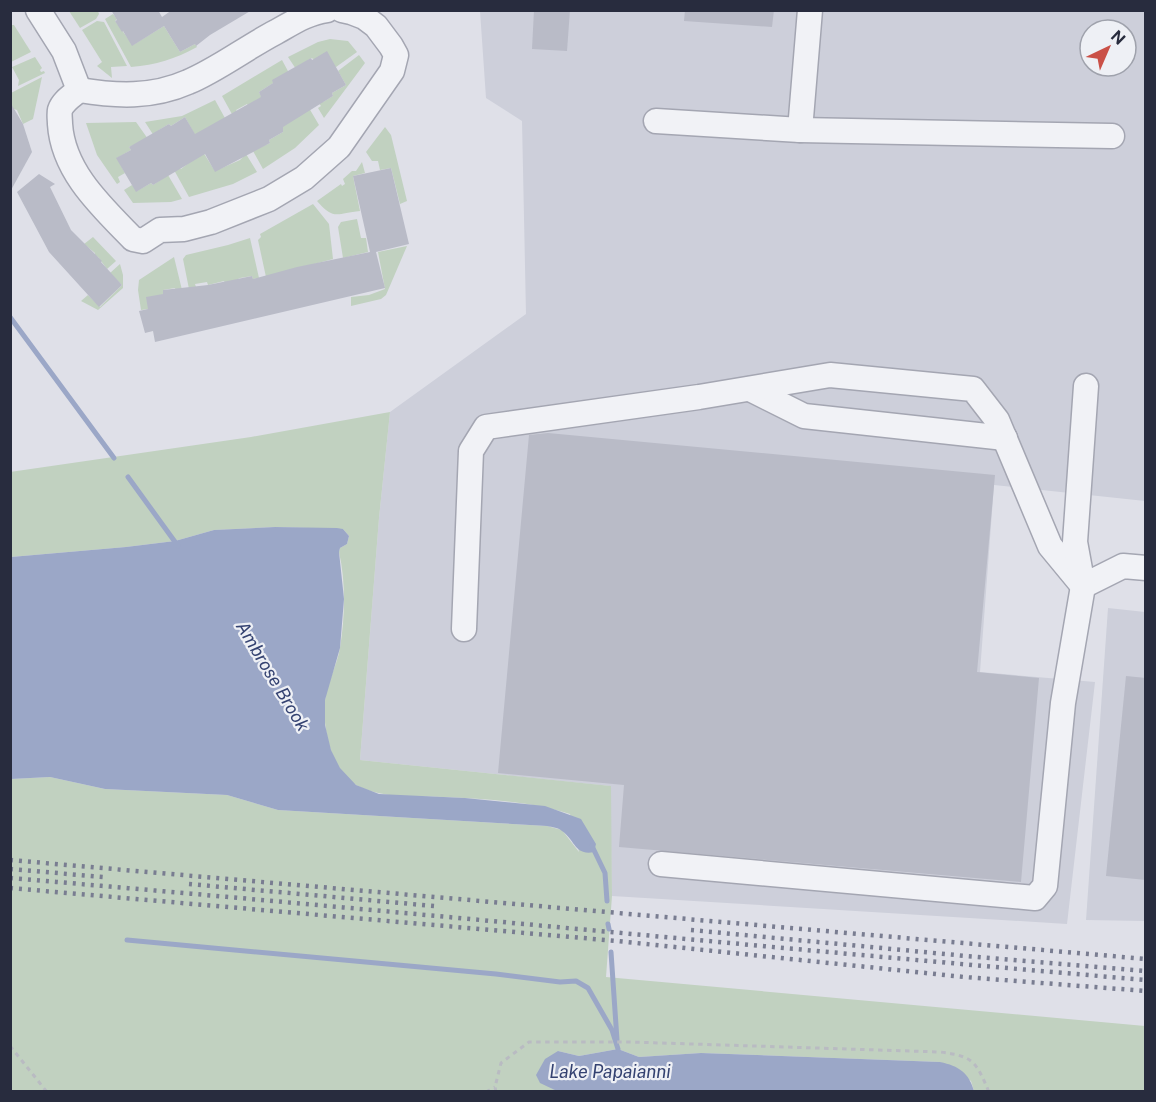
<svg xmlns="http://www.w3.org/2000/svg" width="1156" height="1102" font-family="'Public Sans',sans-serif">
<rect width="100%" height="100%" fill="#dfe0e8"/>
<g fill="#cdcfda" fill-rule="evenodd">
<path d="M 480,11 L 1145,11 L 1145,501 L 994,485 L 980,672 L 1095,682 L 1067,924 L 612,896 L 610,786 L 360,760 L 379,518 L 390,412 L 526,314 L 522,121 L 486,98 ZM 1090,30 L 1126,30 L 1126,66 L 1090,66 Z"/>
<path d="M 1108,608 L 1145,612 L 1145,921 L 1086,920 Z"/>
</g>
<g fill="#c1d1c0">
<path d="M 69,11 L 98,11 L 99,14 L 96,19 L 80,28 Z"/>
<path d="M 113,14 L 117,19 L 115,21 L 133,45 L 164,26 L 180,52 L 195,44 L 197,47 C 175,59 156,65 131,67 L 105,19 Z"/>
<path d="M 97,21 L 104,22 L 127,66 L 111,67 L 112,78 L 97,66 L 102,62 L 82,30 Z"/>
<path d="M 11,25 L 14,25 L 31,52 L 11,62 Z"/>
<path d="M 330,39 L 348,41 L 357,52 L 336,67 L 311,58 L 296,69 L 288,57 L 318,42 Z"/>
<path d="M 359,55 L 365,63 L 324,118 L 318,108 L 321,106 L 318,102 L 323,102 L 333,96 L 332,93 L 346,85 L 338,71 Z"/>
<path d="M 35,57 L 42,68 L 40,70 L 41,72 L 44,71 L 45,73 L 18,86 L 19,80 L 12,67 Z"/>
<path d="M 282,60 L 289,73 L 259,92 L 262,98 L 249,107 L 247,104 L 236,110 L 238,113 L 233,116 L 222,96 Z"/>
<path d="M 42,77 L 33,119 L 23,124 L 17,110 L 14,109 L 11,111 L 11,93 Z"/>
<path d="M 215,100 L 226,120 L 200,144 L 185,117 L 171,126 L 169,124 L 159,130 L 159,133 L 154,136 L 145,122 L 182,116 Z"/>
<path d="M 309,108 L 319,125 L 295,148 L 263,169 L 253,151 L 270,143 L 269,140 L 283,132 L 282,124 Z"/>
<path d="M 136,122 L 148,139 L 129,147 L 131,150 L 117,158 L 125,173 L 118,177 L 120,182 L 117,184 L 97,155 L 86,123 Z"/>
<path d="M 385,127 L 391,135 L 407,201 L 400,204 L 391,168 L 380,170 L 378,161 L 372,161 L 366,152 Z"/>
<path d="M 203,152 L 215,171 L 240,160 L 246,154 L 257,172 L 233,184 L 189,197 L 174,170 L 178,167 L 181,169 Z"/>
<path d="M 362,162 L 365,173 L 353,176 L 360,211 C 337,213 334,221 317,201 L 341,184 L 342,186 L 345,184 L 343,179 L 352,171 L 356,171 Z"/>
<path d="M 168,175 L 182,199 L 171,202 L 133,203 L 124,190 L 132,185 L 137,191 L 151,183 L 153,185 Z"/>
<path d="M 313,204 L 329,224 L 333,259 L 266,277 L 258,240 L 261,237 L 260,234 Z"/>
<path d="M 357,219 L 361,238 L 366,238 L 368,252 L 343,258 L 338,227 L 341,222 Z"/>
<path d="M 93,237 L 116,261 L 107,269 L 98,257 L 95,256 L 95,253 L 84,244 Z"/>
<path d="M 250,238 L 259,278 L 253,279 L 252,276 L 240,278 L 226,285 L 224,281 L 208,285 L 207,282 L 195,284 L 196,287 L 189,289 L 183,259 L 186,255 L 228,245 Z"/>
<path d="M 407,246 L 386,295 L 381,299 L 351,306 L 351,297 L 369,295 L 385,289 L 378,252 Z"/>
<path d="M 174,257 L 182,290 L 176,291 L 175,288 L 163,290 L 163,294 L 148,309 L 141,310 L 138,290 L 139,280 Z"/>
<path d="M 120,264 L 123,275 L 123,288 L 98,310 L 81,301 L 88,295 L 100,307 L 122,285 L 110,273 Z"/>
<path d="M 390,412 L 379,518 L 360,760 L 611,786 L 612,896 L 606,977 L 1145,1026 L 1145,1091 L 974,1091 L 971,1081 L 940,1062 L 701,1053 L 639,1057 L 618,1049 L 579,1056 L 558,1051 L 551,1088 L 559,1091 L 11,1091 L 11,779 L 50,777 L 105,789 L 227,795 L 278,810 L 547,826 L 562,830 L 579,852 L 570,814 C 530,801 486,799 444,797 C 415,796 384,799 358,786 C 331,772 322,728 325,700 C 327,683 337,665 340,648 C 345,617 346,582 339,552 L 340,548 L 347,544 L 349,536 L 343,529 L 275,527 L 214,530 L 175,541 L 126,547 L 11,557 L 10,472 L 251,437 Z"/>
</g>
<g fill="#9ba7c7">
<path d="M 275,527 L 337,528 L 343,529 L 349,536 L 347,544 L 340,548 L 339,552 L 344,599 L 340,648 L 325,700 L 325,725 L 331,750 L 340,768 L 356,785 L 379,794 L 465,798 L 545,806 L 581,819 L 596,844 L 594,852 C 575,856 575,840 562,831 C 559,828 552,827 547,826 L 278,810 L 227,795 L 105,789 L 50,777 L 11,779 L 11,557 L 126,547 L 175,541 L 214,530 Z"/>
<path d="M 618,1049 L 639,1057 L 701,1053 L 940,1062 C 959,1066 969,1073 974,1091 L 559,1092 L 540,1083 L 536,1075 L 545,1059 L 558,1051 L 579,1056 Z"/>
</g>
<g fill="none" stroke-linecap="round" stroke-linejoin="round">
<g stroke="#9ba7c7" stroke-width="5">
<path d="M 10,317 L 114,458"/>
<path d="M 128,477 L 178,546"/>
<path d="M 592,846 L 605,873 L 607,901"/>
<path d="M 608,924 L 609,929"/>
<path d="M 127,940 L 496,974 L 560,982 L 576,981 L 588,988 L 612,1030 L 618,1049"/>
<path d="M 611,952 L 617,1040"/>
</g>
</g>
<g fill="#b9bbc7">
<path d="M 111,10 L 158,10 L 162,17 L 172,10 L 252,10 L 210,35 L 196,46 L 195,44 L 180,52 L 164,26 L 132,46 L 123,31 L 122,32 L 115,21 L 117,20 Z"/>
<path d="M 534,10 L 570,10 L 567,51 L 532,49 Z"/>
<path d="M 685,10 L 774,10 L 772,27 L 684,21 Z"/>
<path d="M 327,51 L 346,85 L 332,93 L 333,96 L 283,127 L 283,132 L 269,140 L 270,143 L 215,172 L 205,154 L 153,185 L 151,183 L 136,192 L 116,158 L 131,150 L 129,147 L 169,124 L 171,126 L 185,117 L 195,134 L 261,97 L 259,92 L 273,83 L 272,80 L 311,58 L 312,60 Z"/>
<path d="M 10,102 L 23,124 L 32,152 L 10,192 Z"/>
<path d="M 391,168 L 409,244 L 376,252 L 385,288 L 155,342 L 153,331 L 145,333 L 139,311 L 148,309 L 146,297 L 163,294 L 163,290 L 208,285 L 252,276 L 253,279 L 297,267 L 370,252 L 353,176 Z"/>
<path d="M 39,174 L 55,184 L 50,187 L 71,230 L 102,261 L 101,262 L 122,285 L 99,307 L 49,252 L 17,192 Z"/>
<path d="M 548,433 L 995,475 L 977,672 L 1039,678 L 1021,882 L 619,847 L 624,785 L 498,773 L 529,435 Z"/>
<path d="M 1126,676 L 1146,678 L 1146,880 L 1106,876 Z"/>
</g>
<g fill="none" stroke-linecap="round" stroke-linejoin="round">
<g stroke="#a4a6b2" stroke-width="27">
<g id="minor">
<path d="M 38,10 L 64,51 L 79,90"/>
<path d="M 79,90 C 72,96 63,101 60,110 C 59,114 60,120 60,124 C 63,172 102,207 133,239 L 143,241 L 160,230 L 184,229 L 211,222 L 269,199 L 304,178 L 339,147 L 392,71 L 396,55 L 391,46 L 376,26 L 364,17 L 351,12 L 342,10"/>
<path d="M 79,90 C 116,96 152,98 188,82 C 217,70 247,47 276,32 C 292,23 309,12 327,10"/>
<path d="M 656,121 L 800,130 L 810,10"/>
<path d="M 800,130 L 1112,136"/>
<path d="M 750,389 L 804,416 L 1005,438"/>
<path d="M 1083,586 L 1123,566 L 1146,568"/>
<path d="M 464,629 L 471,451 L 486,427 L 699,397 L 830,375 L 973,389 L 997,420 L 1050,546 L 1083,586"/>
<path d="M 661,864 L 1035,898 L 1045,886 L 1063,703 L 1083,586 L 1075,542 L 1086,386"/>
</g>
</g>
<g stroke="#b9bbc2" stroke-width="3" stroke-dasharray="4.5 4.5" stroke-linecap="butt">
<path d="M 10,1046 L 47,1092"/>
<path d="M 486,1092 L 495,1087"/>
<path d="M 496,1092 L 495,1087 L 501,1063 L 529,1042 L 630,1042 L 940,1052 C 974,1056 976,1062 989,1092"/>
</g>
<use href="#minor" stroke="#f1f2f6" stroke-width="24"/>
<g stroke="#797d91" stroke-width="4.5" stroke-dasharray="3 6" stroke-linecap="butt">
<path d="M 10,860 L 1146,959"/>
<path d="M 10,869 L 103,877"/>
<path d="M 10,878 C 389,910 767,948 1146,980"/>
<path d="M 189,884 L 434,906"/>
<path d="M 10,888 L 617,941 L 964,977 L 1146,991"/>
<path d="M 691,930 L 966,956 L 1146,971"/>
</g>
</g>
<g text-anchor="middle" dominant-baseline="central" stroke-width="4.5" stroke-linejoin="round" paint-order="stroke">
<g font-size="18" font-style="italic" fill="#344271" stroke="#eef0f5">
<text transform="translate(273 676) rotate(59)">Ambrose Brook</text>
<text x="610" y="1071">Lake Papaianni</text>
</g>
</g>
<rect width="1156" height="1102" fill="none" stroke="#282c3e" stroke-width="24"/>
<g transform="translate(1108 48) rotate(44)"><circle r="28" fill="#eef0f5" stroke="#9fa2ac" stroke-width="1.5"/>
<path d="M0-4.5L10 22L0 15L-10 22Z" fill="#ca5047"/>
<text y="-9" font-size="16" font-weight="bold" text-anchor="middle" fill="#282c3e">N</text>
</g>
</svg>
